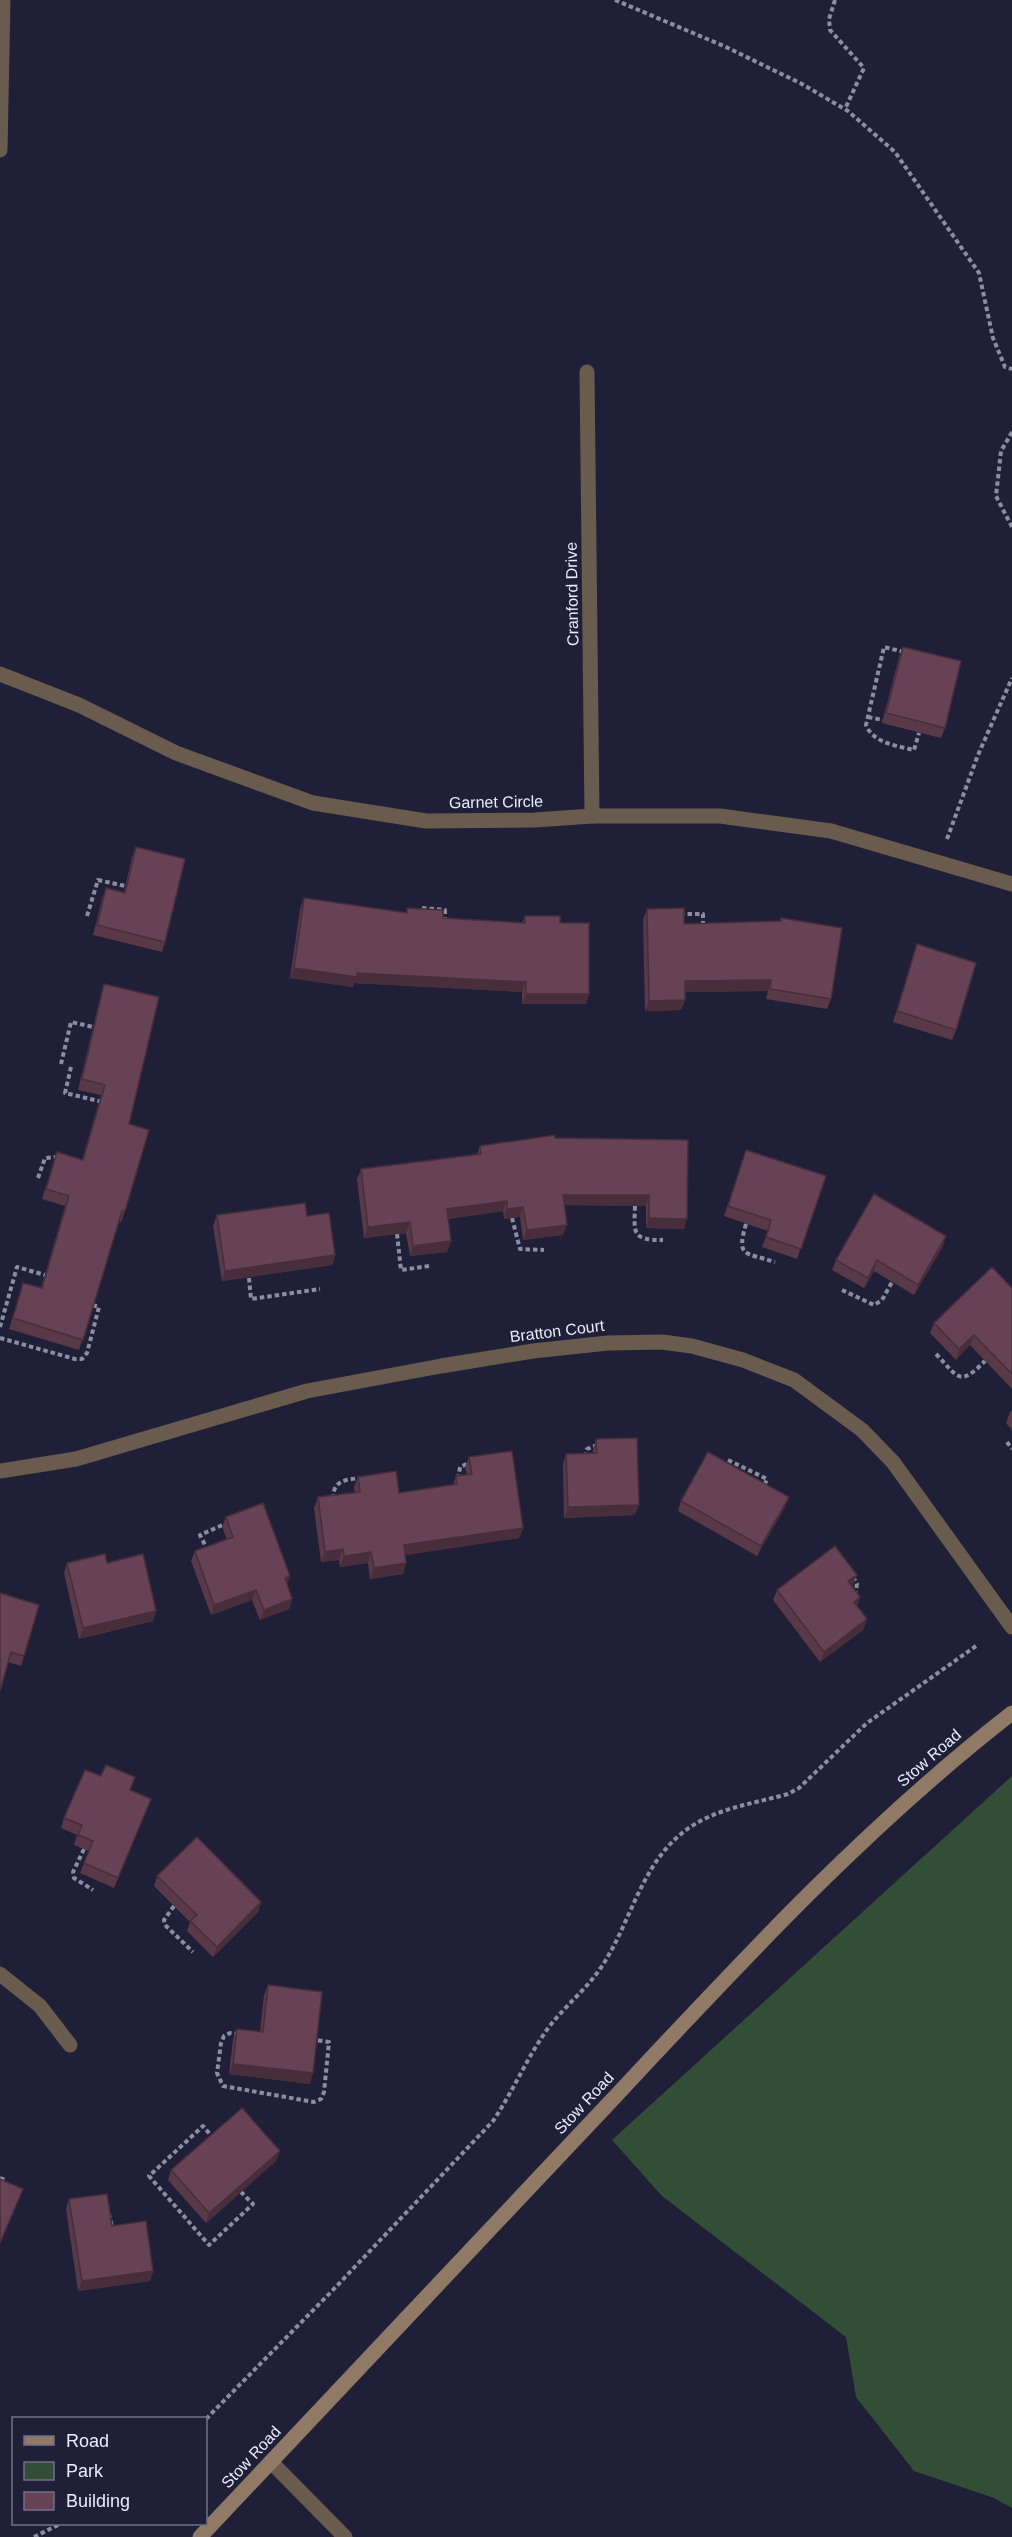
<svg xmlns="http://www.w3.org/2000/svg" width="1012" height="2537" font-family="Arial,sans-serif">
<rect width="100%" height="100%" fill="#1f2038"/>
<path fill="#324e36" d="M 1012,1776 L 1012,2508 L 994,2498 L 914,2471 L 856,2397 L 846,2337 L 662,2196 L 612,2140 Z"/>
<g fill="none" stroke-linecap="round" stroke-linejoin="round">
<g stroke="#8b8da1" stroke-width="4" stroke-dasharray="4.5 3" stroke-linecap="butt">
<path d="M 615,0 L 726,47 L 802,84 L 848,111 L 895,152 L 979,273 L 993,338 L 1005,367 L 1012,369"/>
<path d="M 835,0 L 829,19 L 830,30 L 864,68 L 845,109"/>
<path d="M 1012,432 L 1001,451 L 996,496 L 1012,527"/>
<path d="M 904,652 L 884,647 L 866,725 C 873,743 897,746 914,750 L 919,733"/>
<path d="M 868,717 L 883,720"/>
<path d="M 947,839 L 978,755 L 1012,678"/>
<path d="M 422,908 L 445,910 L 445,922"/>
<path d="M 680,914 L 703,914 L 703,929"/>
<path d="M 87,916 L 98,880 L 125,886"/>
<path d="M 61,1064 L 71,1022 L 93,1027"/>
<path d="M 71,1067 L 65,1093 L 103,1102"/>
<path d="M 38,1178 L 45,1158 L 58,1157"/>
<path d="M 635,1206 C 634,1234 632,1240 663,1240"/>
<path d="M 512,1218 L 520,1249 L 544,1250"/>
<path d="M 746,1224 C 736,1258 745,1252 775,1262"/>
<path d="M 397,1234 L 401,1270 L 429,1266"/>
<path d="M 249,1278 L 251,1299 L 320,1289"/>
<path d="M 842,1290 L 874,1305 L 882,1300 L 892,1282"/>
<path d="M 0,1327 L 17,1267 L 45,1275"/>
<path d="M 0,1338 L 75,1359 L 82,1359 L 87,1353 L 99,1307 L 93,1305"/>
<path d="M 936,1354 C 959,1378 959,1387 985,1361"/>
<path d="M 1007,1442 L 1012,1449"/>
<path d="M 585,1457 L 587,1449 L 597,1445"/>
<path d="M 728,1460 L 767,1479 L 763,1488"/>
<path d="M 458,1479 L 460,1467 L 469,1463"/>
<path d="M 333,1499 C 333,1480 345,1480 360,1478"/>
<path d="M 208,1551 L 200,1535 L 227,1523"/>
<path d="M 853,1577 L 857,1584 L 855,1595"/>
<path d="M 84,1849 L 73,1872 L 74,1878 L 93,1890"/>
<path d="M 174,1906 L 164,1920 L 165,1925 L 193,1952"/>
<path d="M 239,2034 L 230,2033 L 224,2036 L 221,2043 L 217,2073 L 223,2086 L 314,2102 L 321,2099 L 324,2092 L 329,2042 L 315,2040"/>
<path d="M 214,2139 L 203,2126 L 149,2176 L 209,2245 L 253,2204 L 241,2192"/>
<path d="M 0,2178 L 5,2180"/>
<path d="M 107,2206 L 112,2227"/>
<path d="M 206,2419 L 332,2291 L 493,2121 C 512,2093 525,2062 544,2034 C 560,2010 584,1992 600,1969 C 631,1924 640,1864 686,1830 C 716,1808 752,1804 788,1794 L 799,1788 L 867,1723 L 976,1646"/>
<path d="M 34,2537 L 60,2524"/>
</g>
<path stroke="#695b4e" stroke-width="15" d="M 271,2462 L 345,2537"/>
<g stroke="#695b4e" stroke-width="15">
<path d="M 0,150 L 3,0"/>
<path d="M 587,372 L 592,816"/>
<path d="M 0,674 L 79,705 L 176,753 L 313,803 L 426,821 L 535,820 L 592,816 L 720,816 L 831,831 L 1012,884"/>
<path d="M 0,1471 L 76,1459 L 307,1391 L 441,1366 L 533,1351 L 608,1343 L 662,1342 L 692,1346 L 743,1360 L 794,1380 L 862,1430 L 893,1462 L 1012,1627"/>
<path d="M 0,1974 L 40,2006 L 70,2045"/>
</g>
<path stroke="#907a66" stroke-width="15" d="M 200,2537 C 337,2392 474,2246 611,2101 C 738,1965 865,1827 1012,1713"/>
</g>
<g fill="#593848">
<path d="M 903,647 L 945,728 L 941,738 L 882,723 L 899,657 Z"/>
<path d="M 136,847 L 165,942 L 162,952 L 93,935 L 102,899 L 106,888 L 124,892 L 132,857 Z"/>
<path d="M 304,898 L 406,913 L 407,908 L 443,918 L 522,923 L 525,916 L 560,923 L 589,994 L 586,1004 L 522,1004 L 522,992 L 354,983 L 353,987 L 290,978 L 300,909 Z"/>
<path d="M 647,909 L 684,924 L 780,921 L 781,918 L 831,999 L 827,1009 L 766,999 L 768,991 L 685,992 L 681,1010 L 645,1011 L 643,920 Z"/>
<path d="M 917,944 L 956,1030 L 952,1040 L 893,1022 Z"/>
<path d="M 104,984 L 129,1124 L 125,1211 L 121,1222 L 119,1221 L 79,1350 L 9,1329 L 23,1283 L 41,1288 L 65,1206 L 42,1199 L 57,1152 L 82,1160 L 101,1095 L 78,1090 L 101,994 Z"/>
<path d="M 555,1138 L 688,1140 L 684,1229 L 646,1228 L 646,1206 L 564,1205 L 563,1235 L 523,1240 L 520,1217 L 504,1219 L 503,1211 L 448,1219 L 447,1252 L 410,1256 L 406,1233 L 364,1238 L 357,1179 L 361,1169 L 477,1154 L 480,1146 Z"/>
<path d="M 746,1150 L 826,1176 L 797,1259 L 762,1247 L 768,1231 L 724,1216 Z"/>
<path d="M 217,1215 L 307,1216 L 335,1255 L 332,1265 L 222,1281 L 213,1226 Z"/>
<path d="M 943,1246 L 914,1295 L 874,1271 L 864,1288 L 832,1270 L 836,1260 Z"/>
<path d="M 1012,1288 L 1012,1389 L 970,1345 L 956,1360 L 930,1333 L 934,1323 Z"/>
<path d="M 1012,1411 L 1012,1430 L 1006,1423 L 1010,1412 Z"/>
<path d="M 596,1439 L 635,1515 L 564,1518 L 563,1464 L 566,1454 L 593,1453 L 593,1450 Z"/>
<path d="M 469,1457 L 523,1528 L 519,1538 L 405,1555 L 406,1563 L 403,1574 L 370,1579 L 368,1563 L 340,1567 L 339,1560 L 321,1562 L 314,1508 L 318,1497 L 355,1493 L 354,1487 L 358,1477 L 399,1493 L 453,1485 L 456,1476 L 467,1475 L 465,1467 Z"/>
<path d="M 789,1497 L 785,1507 L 757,1556 L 678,1511 L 681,1501 Z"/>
<path d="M 226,1517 L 290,1576 L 287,1584 L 292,1599 L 289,1609 L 260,1620 L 252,1600 L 211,1615 L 191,1561 L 195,1551 L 227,1539 L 222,1527 Z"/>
<path d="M 67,1563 L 107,1563 L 156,1611 L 153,1621 L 79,1639 L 64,1573 Z"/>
<path d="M 853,1585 L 852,1586 L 860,1597 L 857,1606 L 867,1619 L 863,1630 L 820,1662 L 773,1600 L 777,1590 Z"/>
<path d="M 0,1593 L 24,1656 L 21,1666 L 8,1662 Z"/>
<path d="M 130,1790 L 151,1799 L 114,1888 L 80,1873 L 89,1851 L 74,1845 L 77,1835 L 61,1828 L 64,1818 Z"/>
<path d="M 157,1876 L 261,1902 L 258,1912 L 213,1957 L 187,1931 L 190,1922 L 154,1886 Z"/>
<path d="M 268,1985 L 310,2084 L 229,2074 L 233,2039 L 237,2029 L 260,2032 L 264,1995 Z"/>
<path d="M 276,2161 L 206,2223 L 168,2180 L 171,2170 Z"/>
<path d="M 69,2199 L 112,2226 L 153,2271 L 150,2281 L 78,2291 L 66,2209 Z"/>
</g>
<g fill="#482e3b">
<path d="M 294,968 L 357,973 L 526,982 L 522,992 L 354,983 L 353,987 L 290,978 Z"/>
<path d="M 771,980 L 768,991 L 681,992 L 685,981 Z"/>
<path d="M 526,994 L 589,994 L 586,1004 L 522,1004 Z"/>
<path d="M 685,1000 L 681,1010 L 645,1011 L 649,1001 Z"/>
<path d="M 563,1195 L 649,1195 L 646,1206 L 559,1205 Z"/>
<path d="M 507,1201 L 503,1211 L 443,1219 L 447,1209 Z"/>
<path d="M 523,1207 L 520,1217 L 504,1219 L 507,1209 Z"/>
<path d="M 649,1218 L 687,1219 L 684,1229 L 646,1228 Z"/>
<path d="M 410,1222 L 406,1233 L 364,1238 L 368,1227 Z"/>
<path d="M 567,1225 L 563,1235 L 523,1240 L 527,1230 Z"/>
<path d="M 946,1236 L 943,1246 L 914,1295 L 918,1285 Z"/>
<path d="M 451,1241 L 447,1252 L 410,1256 L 413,1246 Z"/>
<path d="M 335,1255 L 332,1265 L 222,1281 L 225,1271 Z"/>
<path d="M 877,1260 L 874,1271 L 864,1288 L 868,1278 Z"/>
<path d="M 974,1335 L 970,1345 L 956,1360 L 959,1349 Z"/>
<path d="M 789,1497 L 785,1507 L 757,1556 L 761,1546 Z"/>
<path d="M 639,1505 L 635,1515 L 564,1518 L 568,1507 Z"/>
<path d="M 523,1528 L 519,1538 L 400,1556 L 404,1545 Z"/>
<path d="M 343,1549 L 339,1560 L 321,1562 L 325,1552 Z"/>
<path d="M 371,1552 L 368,1563 L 340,1567 L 344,1556 Z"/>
<path d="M 406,1563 L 403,1574 L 370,1579 L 374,1568 Z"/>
<path d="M 857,1575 L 853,1585 L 845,1592 L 848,1581 Z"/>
<path d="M 290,1576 L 286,1587 L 285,1578 Z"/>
<path d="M 256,1590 L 252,1600 L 211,1615 L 214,1605 Z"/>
<path d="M 860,1597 L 857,1607 L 854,1602 Z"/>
<path d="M 292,1599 L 289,1609 L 260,1620 L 264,1610 Z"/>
<path d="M 156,1611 L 153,1621 L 79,1639 L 83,1628 Z"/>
<path d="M 867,1619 L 863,1630 L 820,1662 L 824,1652 Z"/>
<path d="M 261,1902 L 258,1912 L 213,1957 L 217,1947 Z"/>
<path d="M 233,2064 L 313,2073 L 310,2084 L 229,2074 Z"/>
<path d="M 280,2151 L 276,2161 L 206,2223 L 209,2213 Z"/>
<path d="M 153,2271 L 150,2281 L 78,2291 L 82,2281 Z"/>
</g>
<g fill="#674154" stroke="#482e3b" stroke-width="1.5">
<path d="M 903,647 L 961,661 L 945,728 L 886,713 Z"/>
<path d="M 136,847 L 185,859 L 165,942 L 97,925 L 106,888 L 125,893 Z"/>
<path d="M 304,898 L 407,913 L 407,908 L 443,910 L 443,918 L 525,923 L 525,916 L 560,916 L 560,923 L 589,923 L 589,994 L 526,994 L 526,982 L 357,973 L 357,977 L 294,968 Z"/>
<path d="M 684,908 L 684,924 L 781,921 L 781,918 L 842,928 L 831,999 L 770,989 L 771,980 L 685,981 L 685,1000 L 649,1001 L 647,909 Z"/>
<path d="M 917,944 L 976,963 L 956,1030 L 897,1011 Z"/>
<path d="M 104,984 L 159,997 L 129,1124 L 149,1130 L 125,1211 L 122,1211 L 83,1340 L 13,1318 L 23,1283 L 42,1288 L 69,1196 L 46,1189 L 57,1152 L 83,1160 L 105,1085 L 82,1079 Z"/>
<path d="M 555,1135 L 555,1138 L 688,1140 L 687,1219 L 649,1218 L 649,1195 L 563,1195 L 567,1225 L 527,1230 L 523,1207 L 507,1209 L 507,1201 L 447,1209 L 451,1241 L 413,1246 L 410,1222 L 368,1227 L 361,1169 L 481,1154 L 480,1146 Z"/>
<path d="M 746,1150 L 826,1176 L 801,1249 L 766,1237 L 771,1220 L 728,1206 Z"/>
<path d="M 874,1194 L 946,1236 L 918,1285 L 877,1260 L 868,1278 L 836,1260 Z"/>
<path d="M 305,1203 L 307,1216 L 329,1213 L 335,1255 L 225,1271 L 217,1215 Z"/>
<path d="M 992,1267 L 1012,1288 L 1012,1374 L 974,1335 L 959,1349 L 934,1323 Z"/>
<path d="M 637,1438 L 639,1505 L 568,1507 L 566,1454 L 597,1453 L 596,1439 Z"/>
<path d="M 512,1451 L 523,1528 L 404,1545 L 406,1563 L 374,1568 L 371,1552 L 344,1556 L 343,1549 L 325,1552 L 318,1497 L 360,1492 L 358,1477 L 396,1471 L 399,1493 L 457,1484 L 456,1476 L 472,1474 L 469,1457 Z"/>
<path d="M 708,1452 L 789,1497 L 761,1546 L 681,1501 Z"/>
<path d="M 263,1503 L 290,1576 L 285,1578 L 292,1599 L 264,1610 L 256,1590 L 214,1605 L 195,1551 L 233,1537 L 226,1517 Z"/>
<path d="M 835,1546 L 857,1575 L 848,1581 L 860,1597 L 854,1602 L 867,1619 L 824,1652 L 777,1590 Z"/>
<path d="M 105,1554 L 107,1563 L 143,1554 L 156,1611 L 83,1628 L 67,1563 Z"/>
<path d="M 0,1593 L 39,1605 L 24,1656 L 11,1652 L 0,1691 Z"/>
<path d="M 106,1765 L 135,1777 L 130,1790 L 151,1799 L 118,1878 L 84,1863 L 93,1841 L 78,1835 L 82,1825 L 64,1818 L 85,1770 L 101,1776 Z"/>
<path d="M 197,1837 L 261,1902 L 217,1947 L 190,1921 L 197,1915 L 157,1876 Z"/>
<path d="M 268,1985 L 322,1992 L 313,2073 L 233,2064 L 237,2029 L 263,2032 Z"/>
<path d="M 242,2108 L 280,2151 L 209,2213 L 171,2170 Z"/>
<path d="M 0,2179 L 23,2189 L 0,2243 Z"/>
<path d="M 107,2194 L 112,2226 L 146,2221 L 153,2271 L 82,2281 L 69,2199 Z"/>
</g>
<g text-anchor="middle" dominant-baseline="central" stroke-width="4.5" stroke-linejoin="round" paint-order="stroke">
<g font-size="16" fill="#e8ebfb" stroke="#1f2038">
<text transform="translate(572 594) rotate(-91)">Cranford Drive</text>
<text transform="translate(496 802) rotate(-1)">Garnet Circle</text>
<text transform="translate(557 1331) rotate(-7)">Bratton Court</text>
<text transform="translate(929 1758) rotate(-41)">Stow Road</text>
<text transform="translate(584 2103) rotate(-47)">Stow Road</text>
<text transform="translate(251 2457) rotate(-47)">Stow Road</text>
</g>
</g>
<rect x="12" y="2417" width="195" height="108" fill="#1f2038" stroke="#6f7186" stroke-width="1.5"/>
<rect x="24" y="2436" width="30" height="9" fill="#907a66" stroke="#6f7186" stroke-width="1.5"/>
<text x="66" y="2447" font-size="18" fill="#e8ebfb">Road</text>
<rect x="24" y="2462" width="30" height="18" fill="#324e36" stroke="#6f7186" stroke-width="1.5"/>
<text x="66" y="2477" font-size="18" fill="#e8ebfb">Park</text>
<rect x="24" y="2492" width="30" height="18" fill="#674154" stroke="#6f7186" stroke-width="1.5"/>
<text x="66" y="2507" font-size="18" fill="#e8ebfb">Building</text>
</svg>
